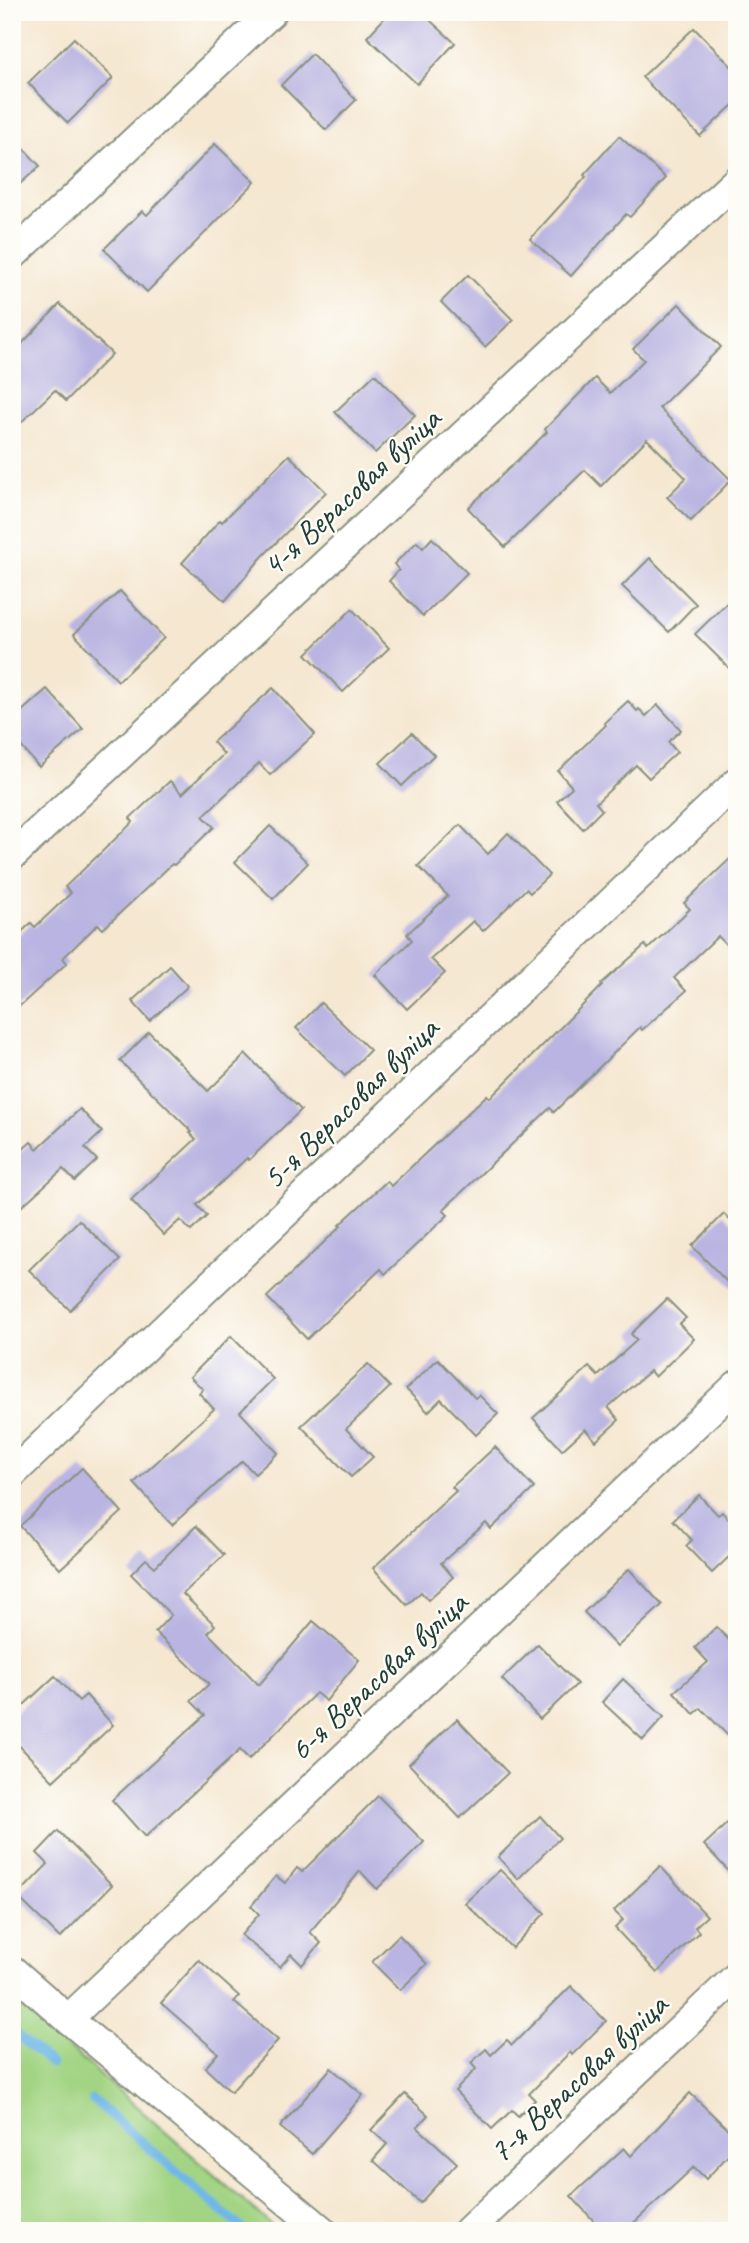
<svg xmlns="http://www.w3.org/2000/svg" width="749" height="2243" font-family="Caveat,sans-serif">
<rect width="100%" height="100%" fill="#fdfcf7"/>
<filter id="ink" filterUnits="userSpaceOnUse"><feTurbulence type="fractalNoise" baseFrequency=".0143" numOctaves="2"/><feDisplacementMap in="SourceGraphic" scale="14" xChannelSelector="R" yChannelSelector="G"/><feConvolveMatrix kernelMatrix="1 2 1 2 8 2 1 2 1" color-interpolation-filters="sRGB"/></filter>
<filter id="wash" filterUnits="userSpaceOnUse"><feTurbulence type="fractalNoise" baseFrequency=".00686" numOctaves="4" result="noise"/><feDisplacementMap in="SourceGraphic" scale="28" xChannelSelector="R" yChannelSelector="G"/><feGaussianBlur stdDeviation="1.57" result="paint"/><feColorMatrix in="noise" values="0 0 0 0 0 0 0 0 0 0 0 0 0 0 0 0 0 1.4 0 .05"/><feComposite in="paint" operator="in"/></filter>
<g filter="url(#wash)">
<rect width="100%" height="100%" fill="#f5e7d0"/>
<path fill="#a2d483" stroke="#60885c" stroke-width="2" d="M 12,1997 L 278,2231 L 12,2231 Z"/>
<g fill="none" stroke-linecap="round" stroke-linejoin="round">
<g stroke="#6fb7e7" stroke-width="9">
<path d="M 12,2031 L 51,2064"/>
<path d="M 92,2099 L 245,2231"/>
</g>
</g>
<g id="blocks">
<g fill="#b9b4e1">
<path d="M 390,12 L 421,12 L 455,43 L 417,84 L 367,37 Z"/>
<path d="M 694,28 L 737,72 L 737,101 L 700,136 L 642,77 Z"/>
<path d="M 74,38 L 113,78 L 68,123 L 28,83 Z"/>
<path d="M 312,54 L 356,100 L 326,130 L 281,85 Z"/>
<path d="M 12,136 L 40,166 L 12,191 Z"/>
<path d="M 619,136 L 666,178 L 630,217 L 626,214 L 571,276 L 530,239 L 586,177 L 584,175 Z"/>
<path d="M 215,144 L 255,182 L 147,292 L 104,249 L 142,211 L 147,215 Z"/>
<path d="M 468,275 L 513,320 L 485,347 L 441,302 Z"/>
<path d="M 60,304 L 112,354 L 66,401 L 55,390 L 12,431 L 12,354 Z"/>
<path d="M 679,304 L 721,347 L 659,408 L 731,480 L 691,521 L 667,497 L 686,478 L 647,439 L 601,486 L 585,470 L 505,547 L 468,508 L 547,432 L 545,429 L 595,378 L 610,393 L 644,360 L 633,349 Z"/>
<path d="M 375,374 L 415,415 L 375,453 L 335,412 Z"/>
<path d="M 289,455 L 326,492 L 262,557 L 225,601 L 182,563 L 220,520 L 222,522 Z"/>
<path d="M 432,538 L 467,573 L 423,616 L 389,581 L 399,570 L 394,564 L 417,542 L 423,548 Z"/>
<path d="M 650,558 L 696,604 L 669,632 L 622,586 Z"/>
<path d="M 120,591 L 164,638 L 118,681 L 74,634 Z"/>
<path d="M 737,593 L 737,676 L 695,634 Z"/>
<path d="M 352,609 L 389,648 L 343,692 L 306,654 Z"/>
<path d="M 273,688 L 315,734 L 270,775 L 259,763 L 203,816 L 214,827 L 174,865 L 172,864 L 103,929 L 98,924 L 63,958 L 67,963 L 12,1013 L 12,941 L 31,923 L 35,927 L 71,893 L 65,887 L 133,822 L 130,818 L 170,781 L 182,794 L 224,754 L 213,742 Z"/>
<path d="M 47,689 L 83,729 L 39,767 L 12,736 L 12,720 Z"/>
<path d="M 628,701 L 637,711 L 639,709 L 646,716 L 658,705 L 681,730 L 668,742 L 677,752 L 649,778 L 636,765 L 596,803 L 602,810 L 583,829 L 557,801 L 572,787 L 558,771 L 606,725 L 604,723 Z"/>
<path d="M 412,733 L 434,755 L 402,786 L 380,763 Z"/>
<path d="M 460,825 L 488,854 L 508,833 L 549,875 L 530,893 L 526,889 L 483,931 L 473,921 L 431,959 L 445,973 L 407,1009 L 375,975 L 412,940 L 407,934 L 448,896 L 418,866 Z"/>
<path d="M 270,826 L 308,863 L 273,899 L 235,862 Z"/>
<path d="M 737,852 L 737,956 L 718,936 L 674,978 L 686,991 L 642,1030 L 640,1027 L 554,1112 L 550,1108 L 443,1210 L 448,1215 L 385,1274 L 381,1269 L 307,1339 L 267,1297 L 341,1226 L 339,1225 L 387,1181 L 391,1186 L 487,1095 L 490,1098 L 602,986 L 601,984 L 645,945 L 648,949 L 690,909 L 684,903 Z"/>
<path d="M 170,966 L 188,986 L 150,1021 L 132,1001 Z"/>
<path d="M 321,1003 L 370,1050 L 345,1076 L 296,1028 Z"/>
<path d="M 149,1032 L 208,1091 L 246,1054 L 301,1110 L 249,1160 L 247,1158 L 197,1205 L 207,1216 L 191,1231 L 180,1220 L 164,1235 L 131,1200 L 196,1139 L 190,1133 L 192,1132 L 120,1061 Z"/>
<path d="M 80,1109 L 102,1132 L 85,1148 L 97,1160 L 75,1181 L 63,1169 L 12,1215 L 12,1159 L 31,1142 L 37,1149 Z"/>
<path d="M 724,1214 L 737,1227 L 737,1292 L 692,1246 Z"/>
<path d="M 79,1220 L 120,1260 L 70,1310 L 29,1270 Z"/>
<path d="M 667,1299 L 686,1318 L 679,1324 L 694,1339 L 655,1377 L 650,1371 L 608,1407 L 619,1420 L 596,1441 L 585,1429 L 562,1450 L 533,1418 L 589,1367 L 598,1376 L 637,1340 L 631,1334 Z"/>
<path d="M 231,1336 L 273,1379 L 240,1412 L 278,1453 L 255,1474 L 242,1461 L 172,1525 L 134,1483 L 214,1409 L 199,1393 L 203,1389 L 190,1377 Z"/>
<path d="M 438,1359 L 475,1398 L 479,1395 L 498,1414 L 476,1435 L 441,1399 L 428,1412 L 406,1389 Z"/>
<path d="M 368,1364 L 390,1387 L 346,1429 L 373,1457 L 351,1477 L 301,1426 Z"/>
<path d="M 495,1447 L 534,1488 L 491,1529 L 486,1523 L 441,1563 L 453,1577 L 428,1600 L 421,1592 L 407,1605 L 373,1568 L 456,1491 L 452,1487 Z"/>
<path d="M 82,1468 L 122,1512 L 60,1569 L 20,1526 Z"/>
<path d="M 699,1495 L 718,1515 L 722,1512 L 737,1528 L 737,1549 L 712,1573 L 686,1546 L 692,1540 L 673,1520 Z"/>
<path d="M 196,1526 L 224,1555 L 183,1594 L 215,1625 L 208,1633 L 259,1685 L 313,1621 L 359,1660 L 326,1701 L 316,1693 L 249,1759 L 240,1750 L 145,1837 L 112,1800 L 205,1715 L 191,1701 L 209,1684 L 155,1632 L 171,1615 L 131,1574 L 146,1559 L 155,1567 Z"/>
<path d="M 629,1569 L 662,1605 L 617,1647 L 584,1612 Z"/>
<path d="M 716,1627 L 737,1648 L 737,1745 L 701,1708 L 694,1714 L 674,1692 L 708,1662 L 695,1648 Z"/>
<path d="M 538,1644 L 577,1684 L 540,1719 L 502,1679 Z"/>
<path d="M 55,1676 L 79,1701 L 86,1695 L 113,1725 L 53,1781 L 12,1738 L 12,1716 Z"/>
<path d="M 623,1679 L 664,1717 L 643,1740 L 602,1702 Z"/>
<path d="M 457,1719 L 508,1773 L 460,1818 L 409,1764 Z"/>
<path d="M 378,1796 L 424,1842 L 377,1889 L 360,1871 L 310,1932 L 321,1943 L 302,1965 L 291,1954 L 280,1967 L 241,1935 L 259,1914 L 251,1906 L 276,1876 L 285,1883 L 297,1868 L 302,1872 Z"/>
<path d="M 737,1814 L 737,1880 L 704,1845 Z"/>
<path d="M 540,1816 L 560,1838 L 518,1879 L 498,1857 Z"/>
<path d="M 58,1831 L 112,1885 L 60,1938 L 17,1896 L 48,1864 L 37,1853 Z"/>
<path d="M 660,1866 L 707,1916 L 695,1927 L 699,1932 L 657,1973 L 615,1928 L 623,1920 L 614,1911 Z"/>
<path d="M 500,1870 L 545,1913 L 512,1948 L 465,1903 Z"/>
<path d="M 399,1935 L 427,1964 L 400,1990 L 372,1962 Z"/>
<path d="M 199,1960 L 239,1996 L 234,2002 L 278,2040 L 231,2092 L 205,2068 L 218,2053 L 161,2003 Z"/>
<path d="M 571,1986 L 606,2021 L 572,2055 L 570,2052 L 529,2094 L 535,2100 L 518,2116 L 512,2110 L 492,2129 L 455,2091 L 476,2069 L 471,2063 L 486,2049 L 491,2055 L 507,2040 L 512,2045 Z"/>
<path d="M 331,2068 L 363,2095 L 312,2154 L 280,2127 Z"/>
<path d="M 690,2093 L 737,2138 L 737,2146 L 706,2179 L 694,2167 L 625,2231 L 603,2231 L 571,2196 L 624,2148 L 631,2156 Z"/>
<path d="M 405,2094 L 428,2115 L 417,2127 L 457,2163 L 420,2203 L 373,2160 L 387,2144 L 371,2130 Z"/>
</g>
</g>
</g>
<g filter="url(#ink)">
<use href="#blocks" fill-opacity="0" stroke="#8a9282" stroke-width="2"/>
<g fill="none" stroke-linecap="round" stroke-linejoin="round">
<g stroke="#8a9282" stroke-width="32">
<g id="minor">
<path d="M 12,256 L 272,12"/>
<path d="M 12,856 L 737,180"/>
<path d="M 12,1474 L 737,782"/>
<path d="M 12,1970 L 68,2019 L 323,2231"/>
<path d="M 68,2019 L 737,1385"/>
<path d="M 468,2231 L 737,1976"/>
</g>
</g>
<use href="#minor" stroke="#fff" stroke-width="28"/>
</g>
</g>
<g text-anchor="middle" dominant-baseline="central" stroke-width="5" stroke-linejoin="round" paint-order="stroke">
<g font-size="33" fill="#1f3d34" stroke="#fdfcf7">
<text transform="translate(351 492) rotate(-43)">4-я Верасовая вуліца</text>
<text transform="translate(350 1103) rotate(-44)">5-я Верасовая вуліца</text>
<text transform="translate(378 1676) rotate(-43)">6-я Верасовая вуліца</text>
<text transform="translate(578 2078) rotate(-43)">7-я Верасовая вуліца</text>
</g>
</g>
<rect width="749" height="2243" fill="none" stroke="#fdfcf7" stroke-width="42"/>
</svg>
